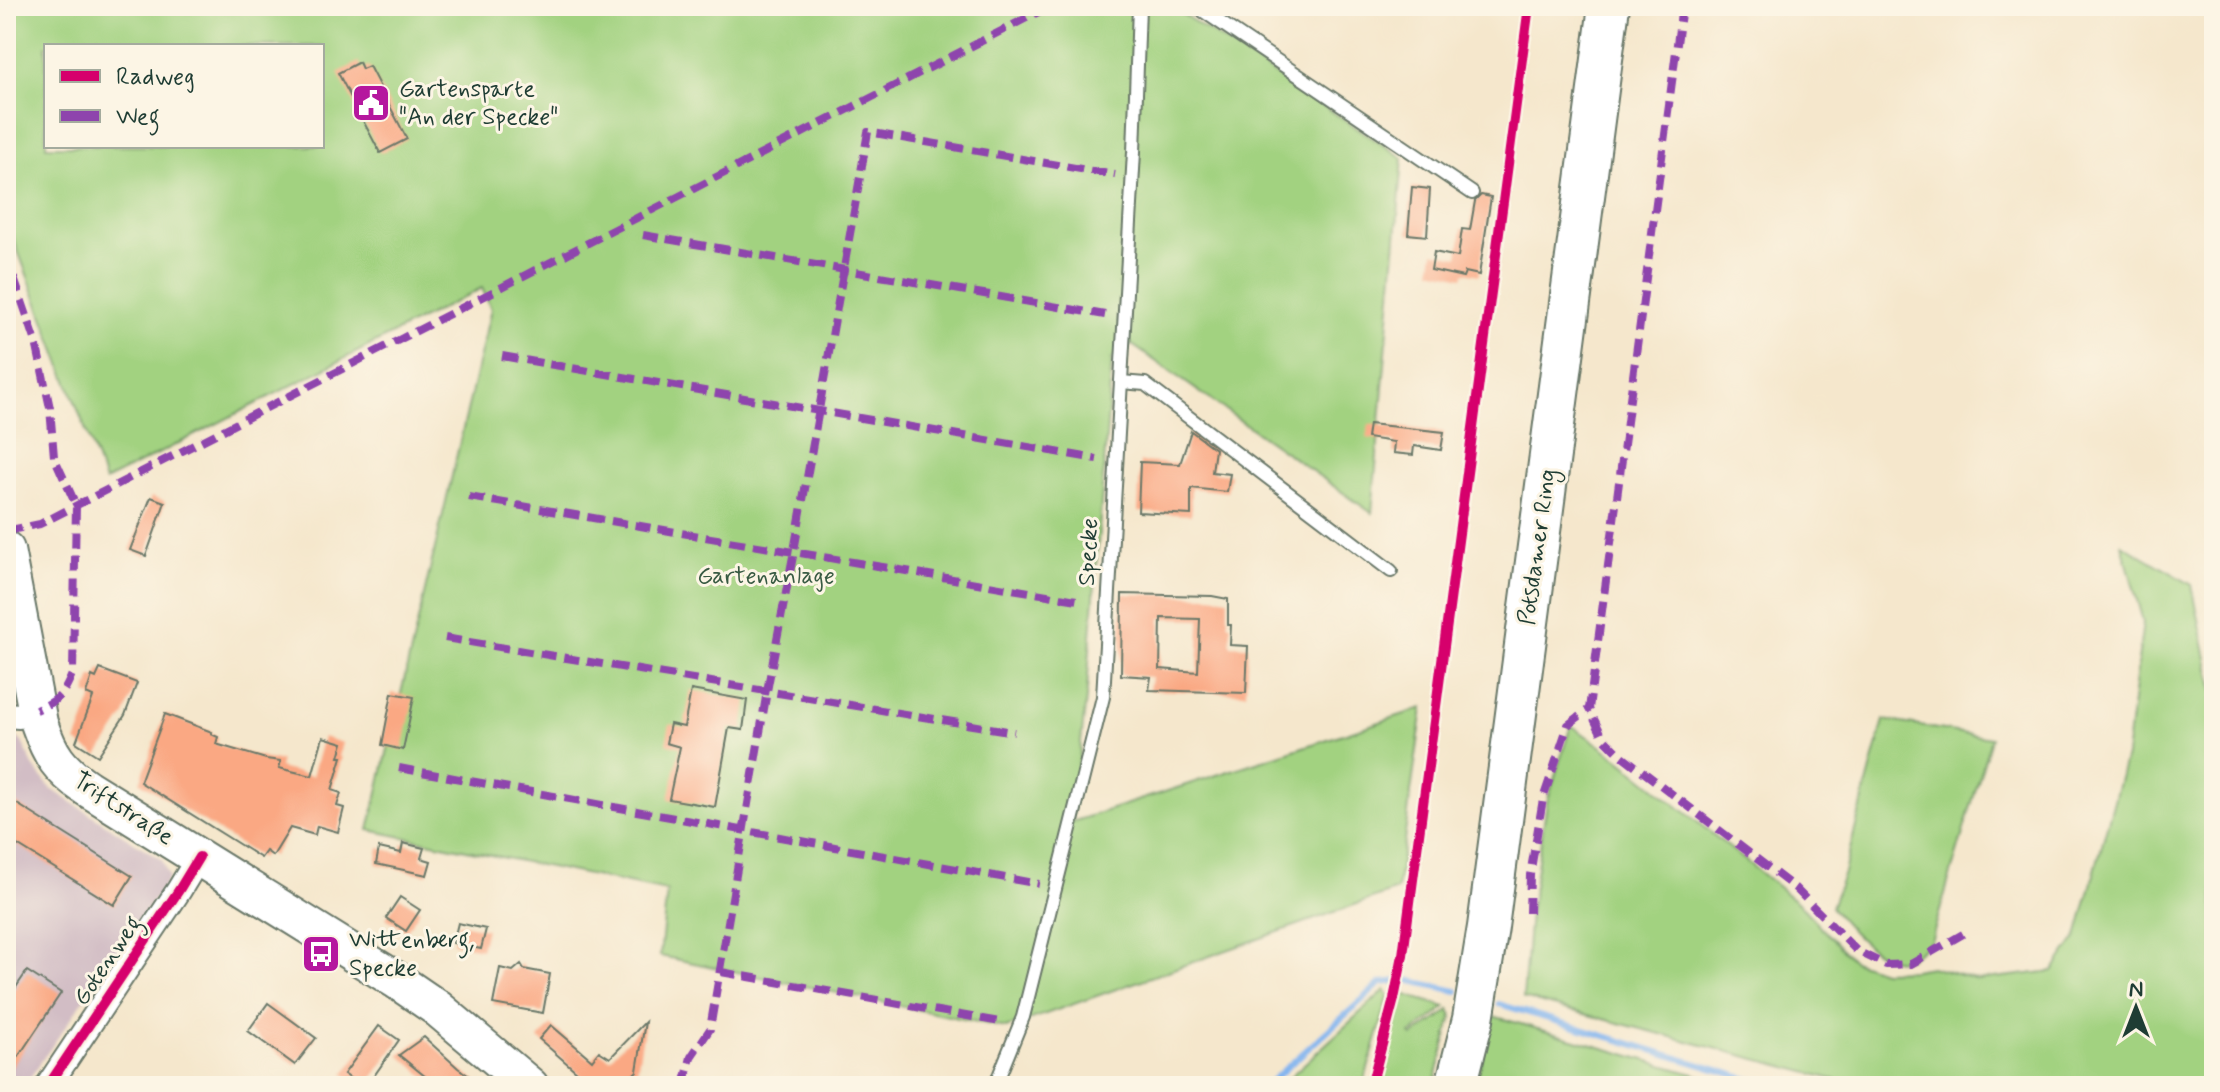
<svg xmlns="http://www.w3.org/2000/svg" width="2220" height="1092" font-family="Mynerve,sans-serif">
<rect width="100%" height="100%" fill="#fcf5e5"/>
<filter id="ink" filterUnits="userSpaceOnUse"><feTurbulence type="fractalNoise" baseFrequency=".0125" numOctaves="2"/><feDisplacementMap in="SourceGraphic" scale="16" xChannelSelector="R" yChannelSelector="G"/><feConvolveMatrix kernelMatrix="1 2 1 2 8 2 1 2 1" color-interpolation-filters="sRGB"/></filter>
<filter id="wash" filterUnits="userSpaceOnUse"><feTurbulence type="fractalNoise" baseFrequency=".006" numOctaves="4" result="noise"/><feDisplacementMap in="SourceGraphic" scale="32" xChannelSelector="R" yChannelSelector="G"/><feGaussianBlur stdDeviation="1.8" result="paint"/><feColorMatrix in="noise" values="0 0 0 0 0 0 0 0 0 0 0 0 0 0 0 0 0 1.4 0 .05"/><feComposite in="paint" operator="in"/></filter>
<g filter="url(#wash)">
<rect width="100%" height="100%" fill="#f5e7cc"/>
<path fill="#d2bdc5" d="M 6,729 L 11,731 L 22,742 L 33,766 L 51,789 L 162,860 L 169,878 L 24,1086 L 6,1086 Z"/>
<g fill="#a2d280" stroke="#60885a" stroke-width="2" fill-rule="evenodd">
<path d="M 6,6 L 1170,6 L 1403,158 L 1372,513 L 1131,344 L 1112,359 L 1087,689 L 1072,822 L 1423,708 L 1397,890 L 1006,1028 L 660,956 L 667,891 L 369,830 L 491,309 L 482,288 L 105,481 L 6,219 ZM 46,46 L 322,46 L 322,146 L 46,146 Z"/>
<path d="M 2122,544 L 2192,585 L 2214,693 L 2214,1086 L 1847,1086 L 1848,1083 L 1523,998 L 1530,912 L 1547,802 L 1571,725 L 1619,759 L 1798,903 L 1853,961 L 1883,971 L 1913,970 L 1931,967 L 1978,980 L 2053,971 L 2077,937 L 2126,756 L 2143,622 Z"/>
<path d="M 1884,720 L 1991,738 L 1931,941 C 1925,946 1918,953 1911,957 C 1882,971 1847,926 1831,907 L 1844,872 Z"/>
<path d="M 1385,990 L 1389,996 L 1363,1086 L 1280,1086 Z"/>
<path d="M 1403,994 L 1446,1007 L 1411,1034 L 1413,1036 L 1450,1010 L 1452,1017 L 1434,1086 L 1377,1086 Z"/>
<path d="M 1493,1016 L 1735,1086 L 1475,1086 Z"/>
</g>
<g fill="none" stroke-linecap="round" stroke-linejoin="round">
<g stroke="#83b5ef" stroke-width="6">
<path d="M 1499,1004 L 1771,1086"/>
<path d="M 1266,1086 L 1381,983 L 1407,980 L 1457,991"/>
</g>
</g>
<g id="blocks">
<g fill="#faa883" fill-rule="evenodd">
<path d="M 359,62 L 362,69 L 369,66 L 407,139 L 380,153 L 338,73 Z"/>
<path d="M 1412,187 L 1430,189 L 1427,236 L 1408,234 Z"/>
<path d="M 1481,195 L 1491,197 L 1479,275 L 1465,272 L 1463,277 L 1431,270 L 1434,252 L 1458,257 L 1462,229 L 1470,230 L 1475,201 Z"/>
<path d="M 1369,424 L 1444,432 L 1441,450 L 1414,446 L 1413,455 L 1393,453 L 1394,442 L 1367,438 Z"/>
<path d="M 1191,431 L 1215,449 L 1212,472 L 1230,474 L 1227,492 L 1191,488 L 1191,515 L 1138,512 L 1140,462 L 1180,464 Z"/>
<path d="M 151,497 L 165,502 L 146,556 L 130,550 Z"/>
<path d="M 1122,594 L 1212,596 L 1228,599 L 1228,625 L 1231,625 L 1230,645 L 1248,646 L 1246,693 L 1149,690 L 1151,677 L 1121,675 ZM 1161,618 L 1200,619 L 1198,672 L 1160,669 Z"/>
<path d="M 100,669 L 137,683 L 125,715 L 98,756 L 76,742 L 93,697 L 86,694 L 92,676 L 96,678 Z"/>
<path d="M 691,690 L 747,700 L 743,730 L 729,728 L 715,807 L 669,799 L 680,747 L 666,743 L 670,724 L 684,727 Z"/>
<path d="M 392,693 L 414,697 L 403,750 L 382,745 Z"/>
<path d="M 165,714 L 212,732 L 211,734 L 218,737 L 216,744 L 266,759 L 281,761 L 279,768 L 312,776 L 323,737 L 343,743 L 339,757 L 342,757 L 332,790 L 341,793 L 337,806 L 344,808 L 338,832 L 317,826 L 315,835 L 290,828 L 273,856 L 266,851 L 261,858 L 140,782 Z"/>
<path d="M 6,797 L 132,876 L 114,905 L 6,838 Z"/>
<path d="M 403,843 L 424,848 L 421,858 L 431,861 L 427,875 L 376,864 L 379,848 L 401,853 Z"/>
<path d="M 400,897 L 420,910 L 406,931 L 386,918 Z"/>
<path d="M 458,923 L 486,929 L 481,949 L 453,943 Z"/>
<path d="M 521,964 L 524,969 L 550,974 L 543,1013 L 493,1004 L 500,968 L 513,971 Z"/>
<path d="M 27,971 L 61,993 L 6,1075 L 6,1002 Z"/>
<path d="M 268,1003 L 316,1038 L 295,1065 L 248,1031 Z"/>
<path d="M 645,1022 L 637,1071 L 622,1086 L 593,1086 L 539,1039 L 551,1025 L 592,1060 L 599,1051 L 610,1058 Z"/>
<path d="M 379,1026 L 399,1040 L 367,1086 L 361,1086 L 344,1074 Z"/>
<path d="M 424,1037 L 458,1068 L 483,1086 L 437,1086 L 399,1055 Z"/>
</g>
</g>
</g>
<g filter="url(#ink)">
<use href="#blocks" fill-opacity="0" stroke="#6a7869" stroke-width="2"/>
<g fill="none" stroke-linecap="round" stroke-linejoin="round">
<g stroke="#6a7869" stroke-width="16">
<g id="lane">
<path d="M 1196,6 L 1472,193"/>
<path d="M 1121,382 L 1145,384 L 1391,571"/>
<path d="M 995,1086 L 1023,1017 L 1103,697 L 1134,152 L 1139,6"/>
</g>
</g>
<g stroke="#6a7869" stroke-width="28">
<g id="street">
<path d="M 6,715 L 19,716 L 36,710"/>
<path d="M 48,1086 L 179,890 L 199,857"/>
</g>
</g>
<g stroke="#6a7869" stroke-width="40">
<path id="secondary" d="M 6,550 L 39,723 C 50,755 59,769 87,788 L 396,980 L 437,1008 L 530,1086"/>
</g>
<g stroke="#6a7869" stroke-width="44">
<path id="primary" d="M 1456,1086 L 1473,1019 L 1488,927 L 1609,6"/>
</g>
<use href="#lane" stroke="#fff" stroke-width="12"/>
<use href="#street" stroke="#fff" stroke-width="24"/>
<use href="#secondary" stroke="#fff" stroke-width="36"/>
<use href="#primary" stroke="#fff" stroke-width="40"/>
<g stroke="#8e44ad" stroke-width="8" stroke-dasharray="16 8" stroke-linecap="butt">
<path d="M 1682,6 L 1589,709 L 1603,737 L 1620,754 L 1795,888 L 1857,951 L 1886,965 L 1911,964 L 1963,934"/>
<path d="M 643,235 L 1105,315"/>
<path d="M 6,255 L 36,342 L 50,408 L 54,457 L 76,505 L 73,672 C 63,696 60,699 36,710"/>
<path d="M 502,356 L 1097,459"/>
<path d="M 469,497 L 1083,601"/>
<path d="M 6,531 L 40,524 L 1050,6"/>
<path d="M 445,638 L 1014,732"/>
<path d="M 399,768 L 1039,884"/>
<path d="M 1529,913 L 1530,875 L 1543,799 L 1568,725 L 1589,709"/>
<path d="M 721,972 L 1000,1022"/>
<path d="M 684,1086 L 691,1057 L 710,1029 L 767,691 L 794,551 L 868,132 L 1115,175"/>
</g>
<g stroke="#fcf5e5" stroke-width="15">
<g id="cycleway">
<path d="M 48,1086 L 179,890 L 199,857"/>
<path d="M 1371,1086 L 1394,999 L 1403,955 L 1529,6"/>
</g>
</g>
<use href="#cycleway" stroke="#d6006c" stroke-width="10"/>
</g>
</g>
<defs>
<g id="civic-square" transform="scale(2)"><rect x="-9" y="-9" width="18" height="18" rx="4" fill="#b5179e" stroke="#fcf5e5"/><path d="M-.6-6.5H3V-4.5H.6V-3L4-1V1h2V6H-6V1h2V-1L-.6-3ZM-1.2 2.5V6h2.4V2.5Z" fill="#fff"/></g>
<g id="bus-square" transform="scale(2)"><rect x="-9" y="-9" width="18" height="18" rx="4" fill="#b5179e" stroke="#fcf5e5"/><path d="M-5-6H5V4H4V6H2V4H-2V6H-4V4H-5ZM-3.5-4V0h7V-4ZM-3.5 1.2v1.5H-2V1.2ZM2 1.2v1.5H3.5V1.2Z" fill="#fff"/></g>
</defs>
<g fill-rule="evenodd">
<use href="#civic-square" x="371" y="103"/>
<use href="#bus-square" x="321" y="954"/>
</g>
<g text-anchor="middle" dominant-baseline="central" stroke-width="6" stroke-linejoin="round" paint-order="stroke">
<g font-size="24" fill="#1f3d34" stroke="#fcf5e5" text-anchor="start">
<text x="399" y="89">Gartensparte<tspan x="399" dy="28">"An der Specke"</tspan></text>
<text x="349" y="940">Wittenberg,<tspan x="349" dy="28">Specke</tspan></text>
</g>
<g font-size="24" fill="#1f3d34" stroke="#fcf5e5">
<text transform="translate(1538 547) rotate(-82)">Potsdamer Ring</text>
<text transform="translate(1089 552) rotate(-87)">Specke</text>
<text transform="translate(123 809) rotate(33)">Triftstraße</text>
<text transform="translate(108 961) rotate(-56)">Gotenweg</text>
</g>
<g font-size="24" fill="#395b43" stroke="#fcf5e5">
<text x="766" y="576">Gartenanlage</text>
</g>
</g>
<rect width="2220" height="1092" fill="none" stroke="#fcf5e5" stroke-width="32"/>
<rect x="44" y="44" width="280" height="104" fill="#fcf5e5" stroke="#a4ab9e" stroke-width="2"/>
<rect x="60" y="70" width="40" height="12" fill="#d6006c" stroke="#a4ab9e" stroke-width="2"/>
<text x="116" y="84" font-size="24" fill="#1f3d34">Radweg</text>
<rect x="60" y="110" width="40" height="12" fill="#8e44ad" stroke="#a4ab9e" stroke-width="2"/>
<text x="116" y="124" font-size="24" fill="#1f3d34">Weg</text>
<g transform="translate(2136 1008)" stroke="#fcf5e5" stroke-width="6" paint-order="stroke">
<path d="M0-6L14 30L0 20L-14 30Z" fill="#1f3d34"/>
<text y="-12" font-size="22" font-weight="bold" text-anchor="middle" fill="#1f3d34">N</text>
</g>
</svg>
